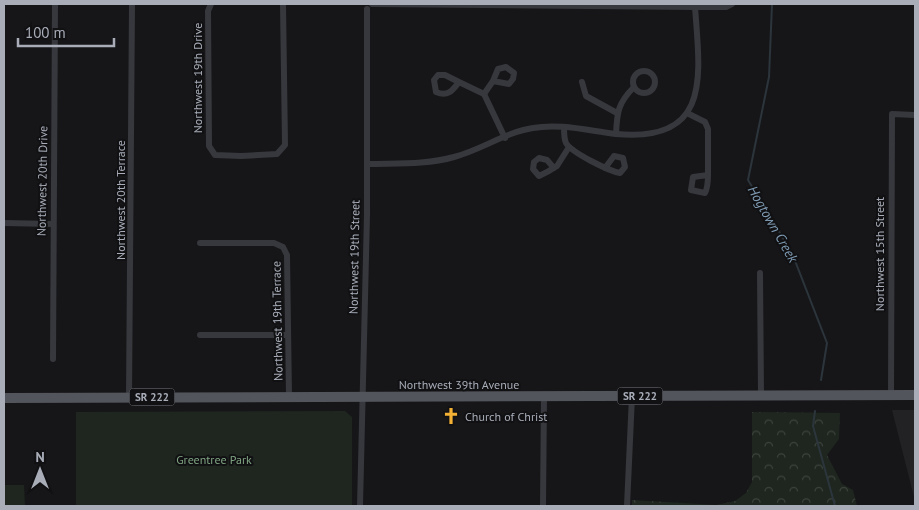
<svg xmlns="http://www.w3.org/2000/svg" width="919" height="510" font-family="'PT Sans',sans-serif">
<defs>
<pattern id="forest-crowns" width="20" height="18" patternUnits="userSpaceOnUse" patternTransform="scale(1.25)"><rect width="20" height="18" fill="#1e261f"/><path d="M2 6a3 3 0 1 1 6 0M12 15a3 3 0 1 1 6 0" fill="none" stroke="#3c433d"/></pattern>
</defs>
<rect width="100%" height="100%" fill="#161618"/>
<path fill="#222225" d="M 892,410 L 915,410 L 915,501 Z"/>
<g fill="#1e261f">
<path d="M 345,411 L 352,417 L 352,506 L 76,506 L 76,412 Z"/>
<path d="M 4,485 L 24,485 L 25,506 L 4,506 Z"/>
</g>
<path fill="url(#forest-crowns)" d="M 752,412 L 840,413 L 839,439 L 827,455 L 842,484 L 853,490 L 857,506 L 632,506 L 632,500 L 716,505 L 735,501 L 746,493 L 752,482 Z"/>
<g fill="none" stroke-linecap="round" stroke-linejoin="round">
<g stroke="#2c353c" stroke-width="2">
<path d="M 772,4 L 769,77 L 748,180 L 792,253 L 827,343 L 821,380"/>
<path d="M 815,411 L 813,426 L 835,506"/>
</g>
<g stroke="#37383d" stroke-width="6">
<path d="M 211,4 L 208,11 L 209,146 L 215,155 L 241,156 L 277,154 L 285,145 L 283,4"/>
<path d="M 372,4 L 695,7 L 726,7 L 732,4"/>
<circle cx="644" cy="82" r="11"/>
<path d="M 459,82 L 445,75 L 438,75 L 434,80 L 436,92 C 448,97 452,91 459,82 L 484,94 L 493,81 L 509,84 L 513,79 L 514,73 L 506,67 L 498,69 L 493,81"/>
<path d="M 582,82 L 586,96 L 617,113"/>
<path d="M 484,94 L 505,138"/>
<path d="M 687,113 L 705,122 L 708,129 L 708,175 C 708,182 708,187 705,193 L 691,190 L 693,177 L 708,175"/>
<path d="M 564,127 C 564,132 564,139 566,143 C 572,153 609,171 620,173 L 625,167 L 623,158 L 614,156 L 605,168"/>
<path d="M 616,134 C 617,112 618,103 634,87"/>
<path d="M 367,164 C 396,163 426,165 454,157 C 481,150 506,132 533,128 C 560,123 589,131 616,134 C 712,143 700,76 695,7"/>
<path d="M 554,168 L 547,160 L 539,158 L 534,162 L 533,169 L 539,176 C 546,173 551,170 557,166 L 569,147"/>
<path d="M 4,223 L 53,224"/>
<path d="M 200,243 L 274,243 L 283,247 L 287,255 L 289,396"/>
<path d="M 760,273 L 761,395"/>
<path d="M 200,335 L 288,335"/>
<path d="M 53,359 L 55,4"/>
<path d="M 891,396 L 892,114 L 915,115"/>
<path d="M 129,397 L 132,4"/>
<path d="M 360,506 L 367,215 L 367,9"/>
<path d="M 543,506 L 544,396"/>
<path d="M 627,506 L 632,396"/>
</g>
<path stroke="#53555c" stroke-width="10" d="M 4,398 L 915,395"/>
</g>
<defs>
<g id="church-bare" transform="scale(1.35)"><path d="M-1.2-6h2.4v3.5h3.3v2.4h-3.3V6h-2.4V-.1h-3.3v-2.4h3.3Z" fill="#f2b134" stroke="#111113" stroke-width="2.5" paint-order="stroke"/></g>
</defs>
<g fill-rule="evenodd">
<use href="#church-bare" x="451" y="416"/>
</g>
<g text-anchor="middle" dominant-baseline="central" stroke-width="4" stroke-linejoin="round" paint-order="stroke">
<g fill="#111113" stroke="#7b7e86" stroke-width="1">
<rect x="617.5" y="387.5" width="45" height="17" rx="4"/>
<rect x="129.5" y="388.5" width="45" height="17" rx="4"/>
</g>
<g font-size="11" font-weight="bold" fill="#a8adb8">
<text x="640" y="396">SR 222</text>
<text x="152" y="397">SR 222</text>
</g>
<g font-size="12" fill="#a8adb8" stroke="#111113">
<text transform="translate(197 78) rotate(-90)">Northwest 19th Drive</text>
<text transform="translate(42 181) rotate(-89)">Northwest 20th Drive</text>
<text transform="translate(120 200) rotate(-90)">Northwest 20th Terrace</text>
<text transform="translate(879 254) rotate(-90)">Northwest 15th Street</text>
<text transform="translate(354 257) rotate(-89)">Northwest 19th Street</text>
<text transform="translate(277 321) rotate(-91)">Northwest 19th Terrace</text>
<text x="459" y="384">Northwest 39th Avenue</text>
</g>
<g font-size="12" fill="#a8adb8" stroke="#111113" text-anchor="start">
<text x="465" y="416">Church of Christ</text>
</g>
<g font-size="12" fill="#7fa381" stroke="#111113">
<text x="214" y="459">Greentree Park</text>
</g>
<g font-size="14" font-style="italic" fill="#7f9bb3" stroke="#111113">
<text transform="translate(773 224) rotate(60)">Hogtown Creek</text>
</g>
</g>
<rect width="919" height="510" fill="none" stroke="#a8adb8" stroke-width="10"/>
<g transform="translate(40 470)" stroke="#111113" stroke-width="4" paint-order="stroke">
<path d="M0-4L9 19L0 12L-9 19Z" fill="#a8adb8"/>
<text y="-8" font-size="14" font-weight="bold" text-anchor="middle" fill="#a8adb8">N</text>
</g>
<path d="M18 38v8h96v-8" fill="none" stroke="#a8adb8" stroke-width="2.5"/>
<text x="25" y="38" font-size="15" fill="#a8adb8" stroke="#111113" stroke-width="4" paint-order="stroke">100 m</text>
</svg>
